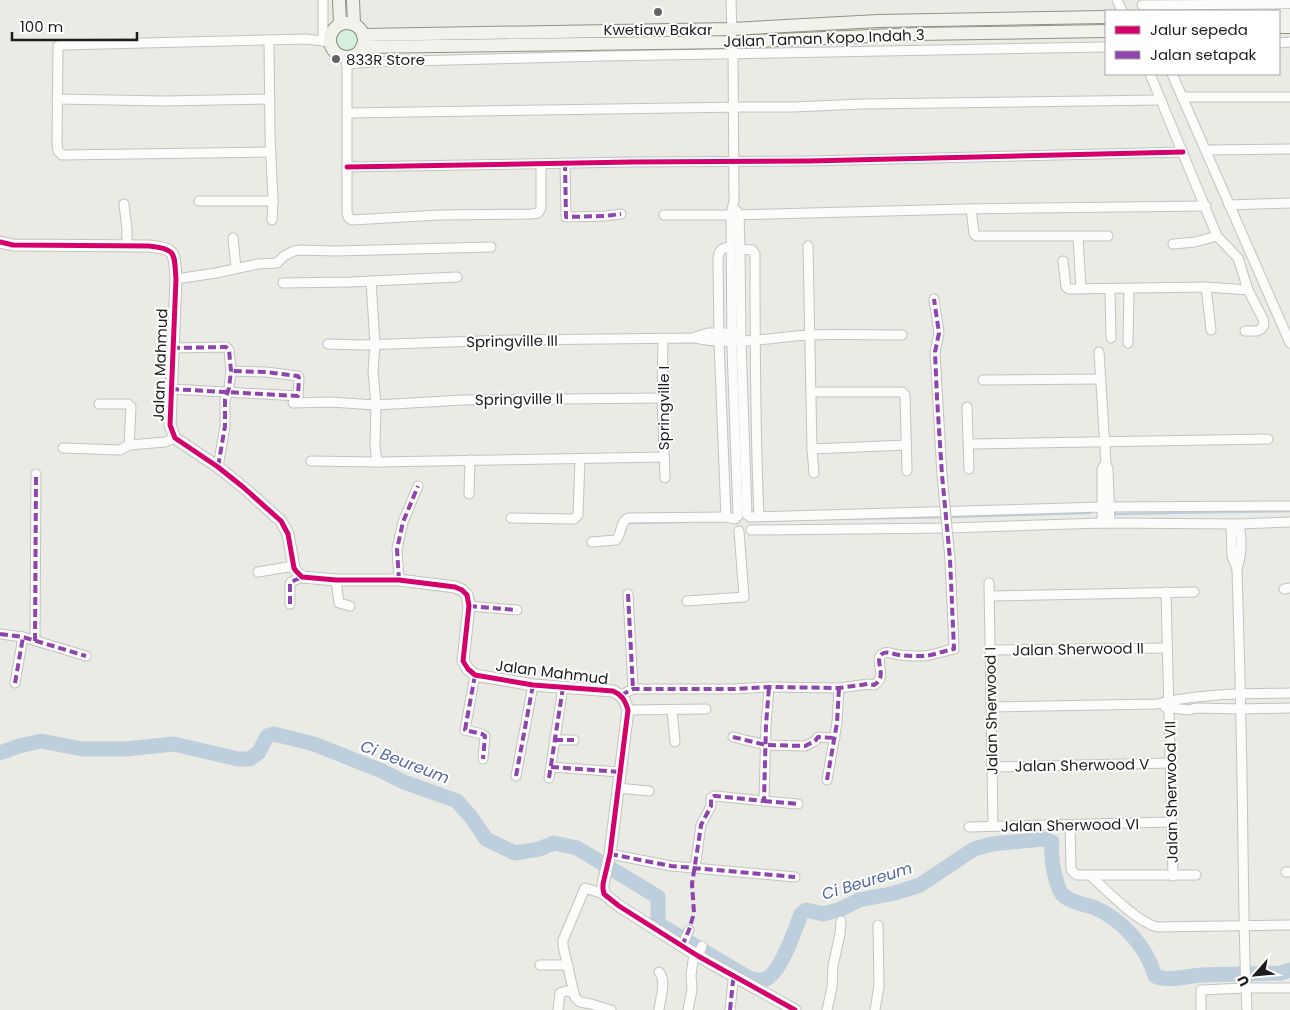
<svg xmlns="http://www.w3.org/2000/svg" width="1290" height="1010" font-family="Poppins,sans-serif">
<rect width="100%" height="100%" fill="#ebebe6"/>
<circle fill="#d6efdd" cx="347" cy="37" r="13"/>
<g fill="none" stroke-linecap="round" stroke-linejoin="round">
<g stroke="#bdcedc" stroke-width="2.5">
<path d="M 1113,514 L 1290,511"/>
<path d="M 948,517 L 1090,513"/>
<path d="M 828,519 L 943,517"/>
<path d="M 627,523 L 680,522"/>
</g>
<path stroke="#bdcedc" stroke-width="15" d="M 0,753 L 19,746 L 41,741 L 82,749 L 125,749 L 174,744 L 238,759 L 250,759 L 259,752 L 267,736 L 274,734 L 314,744 L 382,771 L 404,782 L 457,801 L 471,817 L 486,839 L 515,853 L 539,849 L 554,843 L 577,848 L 658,897 L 658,920 L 660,925 L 747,977 C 753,980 759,982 766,979 C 781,972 795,930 801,914 L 806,910 L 823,914 L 841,909 L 859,900 L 895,893 L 920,885 L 974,849 L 992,844 L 1044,839 L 1052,842 C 1052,846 1051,852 1052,857 C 1052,865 1057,888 1062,894 C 1069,902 1083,904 1093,907 C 1121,918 1147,947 1155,976 C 1170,982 1186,976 1202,975 C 1228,974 1254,974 1281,973 L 1290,970"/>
<g stroke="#c2c2c0" stroke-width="11">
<g id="minor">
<path d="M 323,0 L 323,41"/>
<path d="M 731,0 L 732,33"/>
<path d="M 1117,0 L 1122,11"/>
<path d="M 1142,5 L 1290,4"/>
<path d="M 269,40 L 270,136 L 273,201 L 272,220"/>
<path d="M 1279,43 L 1290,42"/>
<path d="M 733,49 L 734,201 L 731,215 L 732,348 L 738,516"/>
<path d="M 347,56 L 347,213 L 349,218 L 352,220 L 439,215 L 531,214 L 538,213 L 541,208 L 541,164"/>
<path d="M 346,64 L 371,62 L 604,56 L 1106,47"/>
<path d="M 1150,74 L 1217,236 L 1238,258 L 1248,290 L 1263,319 L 1264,325 L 1261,329 L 1257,331 L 1245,331"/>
<path d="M 1172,74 L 1290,343"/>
<path d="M 1182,97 L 1290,97"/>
<path d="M 57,99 L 164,101 L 270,99"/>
<path d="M 348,113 L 743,107 L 793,107 L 861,104 L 1161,100"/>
<path d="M 1206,150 L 1290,149"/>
<path d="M 271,152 L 62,155 L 58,151 L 57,143 L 58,46 L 63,45 L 306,39 L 330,42"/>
<path d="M 565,163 L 566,217 L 605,216 L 621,214"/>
<path d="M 347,167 L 632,162 L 809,161 L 1183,152"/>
<path d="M 199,201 L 273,201"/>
<path d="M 124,204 L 127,230 L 127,246"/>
<path d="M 1229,205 L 1290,203"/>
<path d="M 971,209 L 974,233 L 975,235 L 977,236 L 1108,236"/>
<path d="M 737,211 L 739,215 L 740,249 L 741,341 L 747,515"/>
<path d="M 664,215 L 731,215 L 964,209 L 1206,206"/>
<path d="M 1078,237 L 1081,289"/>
<path d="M 233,238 L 236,268"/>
<path d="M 1173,244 L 1195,242 L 1217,236"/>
<path d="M 808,246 L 812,449 L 814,473"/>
<path d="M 740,249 L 752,250 L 755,254 C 755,342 755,429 759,516"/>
<path d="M 1063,261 L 1066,287 L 1069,289 L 1206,287 L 1248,290"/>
<path d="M 176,279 L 216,273 L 258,264 L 277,263 L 284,256 L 294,251 L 301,250 L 335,251 L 491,247"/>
<path d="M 371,281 L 375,344 L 373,371 L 376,405 L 375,446 L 377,462"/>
<path d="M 283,283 L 351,282 L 457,277"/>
<path d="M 1206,287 L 1211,330"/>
<path d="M 1110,290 L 1111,338"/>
<path d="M 934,299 L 939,333 L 935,352 L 942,475"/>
<path d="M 695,337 L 708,333 L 739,333"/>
<path d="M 663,339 L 662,398 L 665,478"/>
<path d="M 1128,343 L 1129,289"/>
<path d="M 328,344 L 361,345 L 511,340 L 695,338 C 732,347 771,337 809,335 C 840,334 871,335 902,335"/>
<path d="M 172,348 L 226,347 L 229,350 L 231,371 L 229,388 L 225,400 L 225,426 L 218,467"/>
<path d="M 1099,352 L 1106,464 L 1108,469 L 1110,523"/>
<path d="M 983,380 L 1100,379"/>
<path d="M 171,389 L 298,396 L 299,378 L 298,376 L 266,372 L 231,371"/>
<path d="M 811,392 L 902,392 L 905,395 L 907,471"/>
<path d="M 293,403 L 330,402 L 376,405 L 463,400 L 662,398"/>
<path d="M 99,404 L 128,404 L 131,407 L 129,445"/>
<path d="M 967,407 L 969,469"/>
<path d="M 969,444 L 1268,439"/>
<path d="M 63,448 L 120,450 L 129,445 L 165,442 L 175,438"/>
<path d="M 812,449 L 906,445"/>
<path d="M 311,461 L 377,462 L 664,457"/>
<path d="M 469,494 L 470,460"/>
<path d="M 726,517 L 719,341 L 718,259 L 719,253 L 722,249 L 731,246"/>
<path d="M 750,517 L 1102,507 L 1290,506"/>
<path d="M 511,518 L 574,519 L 578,515 L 580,459"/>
<path d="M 1102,523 L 1102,469 L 1105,464"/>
<path d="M 1231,524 L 1232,556 L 1237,569 C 1242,553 1242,541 1239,524"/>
<path d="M 751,530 L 949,528 L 1102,523 L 1239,524 L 1290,522"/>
<path d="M 592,542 L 616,540 C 622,533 620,522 628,518 L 726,517 L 735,519"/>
<path d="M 1237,569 C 1240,663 1242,757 1243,850 C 1244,904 1244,957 1247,1010"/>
<path d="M 258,572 L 294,566"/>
<path d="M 336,580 L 339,603 L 350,606"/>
<path d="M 399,580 L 397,549 L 403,522 L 418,486"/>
<path d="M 989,583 L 993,826"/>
<path d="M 1284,589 L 1290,588"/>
<path d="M 1166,592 L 1173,876"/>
<path d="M 628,594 L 633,689"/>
<path d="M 990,596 L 1194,592"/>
<path d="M 687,601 L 744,597 L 739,531"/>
<path d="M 290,604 L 290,584 L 291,582 L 302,577"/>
<path d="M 469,606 L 517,610"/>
<path d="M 0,634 L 23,637 L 86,656"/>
<path d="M 35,641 L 36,474"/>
<path d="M 990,650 L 1167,648"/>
<path d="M 475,675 L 465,730 L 482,734 L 485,736 L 483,759"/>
<path d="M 15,683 L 23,637"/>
<path d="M 621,695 L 633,689 L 734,689 L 769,687 L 839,688 L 868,684 L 874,685 C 889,676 873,661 882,654 C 887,650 894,655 900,655 C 908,656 916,656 924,656 C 934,655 944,651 954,649 L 950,559"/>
<path d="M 991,707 L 1157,704 C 1197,693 1248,694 1290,693"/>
<path d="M 1165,707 L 1188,710 L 1196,708 L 1241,709 L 1290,708"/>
<path d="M 628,710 L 706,709"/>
<path d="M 672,710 L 675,742"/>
<path d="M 733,737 L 766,745 L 805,746 L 815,741 L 818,737 L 835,738"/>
<path d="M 555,740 L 574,740"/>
<path d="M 551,767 L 620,772"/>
<path d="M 993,767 L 1171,763"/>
<path d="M 516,776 L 533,685"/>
<path d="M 549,778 L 563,687"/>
<path d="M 827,780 L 837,723 L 839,688"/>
<path d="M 617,788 L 649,791"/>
<path d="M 764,801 L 798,804"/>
<path d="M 1070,825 L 1071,869 L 1074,873 L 1077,875 L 1196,875"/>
<path d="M 969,827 L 1172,822"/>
<path d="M 610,854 L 671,866 L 795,877"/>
<path d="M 695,868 L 701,825 L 711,806 L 711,798 L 714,796 L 716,796 L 764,801 L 766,725 L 769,687"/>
<path d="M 1286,872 L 1290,872"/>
<path d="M 1091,876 C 1107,891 1137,922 1157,927 L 1290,925"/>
<path d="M 604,894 L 585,888 L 563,940 L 563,946 L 574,993 L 575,997 L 580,1002 L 591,1004 L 611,1010"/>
<path d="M 682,946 L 689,930"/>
<path d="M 698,956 L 702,946"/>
<path d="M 540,965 L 568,965"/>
<path d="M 659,972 C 667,981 660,999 659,1010"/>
<path d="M 558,1010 L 560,993 L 566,991 L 574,993"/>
<path d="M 688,1010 L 692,990 L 691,975 L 694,954"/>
<path d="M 730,1010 L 733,981 L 735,977"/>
<path d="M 827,1010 L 832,987 L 833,966 L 840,934 L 841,921"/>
<path d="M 875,1010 L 879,986 L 878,925"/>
<path d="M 1201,1010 L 1201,990 L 1245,988 L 1290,988"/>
</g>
</g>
<g stroke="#c2c2c0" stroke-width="13">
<path id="tertiary" d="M 0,242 L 13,245 L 149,246 C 177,249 174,253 176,279 L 170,425 L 175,438 L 218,467 L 243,487 L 281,521 L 288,534 L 294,568 L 296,571 L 302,577 L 336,580 L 399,580 L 455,587 L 462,590 L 467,595 L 469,606 L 463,661 L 468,669 L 475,675 L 533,685 L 613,691 C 622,695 625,700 628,710 L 610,854 L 603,884 L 603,889 L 604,894 L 619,906 L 698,956 L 795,1010"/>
</g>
<g stroke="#8e9480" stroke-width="14">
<g id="secondary">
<path d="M 339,0 L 340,24"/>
<path d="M 353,0 L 354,24"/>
<path d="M 1279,15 L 1290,15"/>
<circle cx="347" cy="40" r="17"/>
<path d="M 1279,27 L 1290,27"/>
<path d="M 363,35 L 732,29 L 878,21 L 1106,17"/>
<path d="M 362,47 L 732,42 L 916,34 L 1106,31"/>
</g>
</g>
<use href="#minor" stroke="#fcfcfb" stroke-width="9"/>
<use href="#tertiary" stroke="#fcfcfb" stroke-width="11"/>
<use href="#secondary" stroke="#f0f2eb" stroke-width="12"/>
<g stroke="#c2c2c0" stroke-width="11" stroke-linecap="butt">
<path id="minor-bridge" d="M 942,475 L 950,559"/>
</g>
<use href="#minor-bridge" stroke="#fcfcfb" stroke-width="9"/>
<g stroke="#8e44ad" stroke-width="4" stroke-dasharray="8 4" stroke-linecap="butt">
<path d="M 565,163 L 566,217 L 605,216 L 621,214"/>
<path d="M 172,348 L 226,347 L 229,350 L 231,371 L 229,388 L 225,400 L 225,426 L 218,467"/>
<path d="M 171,389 L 298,396 L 299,378 L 298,376 L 266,372 L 231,371"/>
<path d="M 399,580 L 397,549 L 403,522 L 418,486"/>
<path d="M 628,594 L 633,689"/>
<path d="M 290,604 L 290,584 L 291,582 L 302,577"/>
<path d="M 469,606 L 517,610"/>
<path d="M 0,634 L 23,637 L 86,656"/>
<path d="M 35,641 L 36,474"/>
<path d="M 475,675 L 465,730 L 482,734 L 485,736 L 483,759"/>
<path d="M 15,683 L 23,637"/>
<path d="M 621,695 L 633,689 L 734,689 L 769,687 L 839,688 L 868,684 L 874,685 C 889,676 873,661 882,654 C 887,650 894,655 900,655 C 908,656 916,656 924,656 C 934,655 944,651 954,649 L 950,559 L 942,475 L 937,398 L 935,352 L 939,333 L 934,299"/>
<path d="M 733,737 L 766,745 L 805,746 L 815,741 L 818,737 L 835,738"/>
<path d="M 555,740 L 574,740"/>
<path d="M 551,767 L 620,772"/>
<path d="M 516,776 L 533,685"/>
<path d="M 549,778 L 563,687"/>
<path d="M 827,780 L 837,723 L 839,688"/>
<path d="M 764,801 L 798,804"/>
<path d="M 610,854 L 671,866 L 795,877"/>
<path d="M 682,946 L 689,930 L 694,913 L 692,884 L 699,839 L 701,825 L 711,806 L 711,798 L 714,796 L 716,796 L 764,801 L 766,725 L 769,687"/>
<path d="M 730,1010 L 733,981 L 735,977"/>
</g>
<g stroke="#fff" stroke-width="8">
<g id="cycleway">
<path d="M 347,167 L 632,162 L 809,161 L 1183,152"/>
<path d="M 0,242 L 13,245 L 149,246 C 177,249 174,253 176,279 L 170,425 L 175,438 L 218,467 L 243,487 L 281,521 L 288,534 L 294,568 L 296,571 L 302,577 L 336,580 L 399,580 L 455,587 L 462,590 L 467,595 L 469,606 L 463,661 L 468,669 L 475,675 L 533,685 L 613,691 C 622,695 625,700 628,710 L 610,854 L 603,884 L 603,889 L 604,894 L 619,906 L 698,956 L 795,1010"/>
</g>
</g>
<use href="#cycleway" stroke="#d6006c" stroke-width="5"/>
</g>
<g fill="#656563" stroke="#fff" stroke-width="2">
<circle cx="658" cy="12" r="5"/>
<circle cx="336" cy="59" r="5"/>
</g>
<g text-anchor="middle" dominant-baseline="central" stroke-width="4" stroke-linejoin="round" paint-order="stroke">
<g font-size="15" fill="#1d1d1d" stroke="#fff">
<text x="658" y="29">Kwetiaw Bakar</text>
<text x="346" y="59" text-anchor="start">833R Store</text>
</g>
<g font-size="15" fill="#1d1d1d" stroke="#fff">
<text transform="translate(824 38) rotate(-2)">Jalan Taman Kopo Indah 3</text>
<text transform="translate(512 341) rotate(-1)">Springville III</text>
<text transform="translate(160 365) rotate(-88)">Jalan Mahmud</text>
<text transform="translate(519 399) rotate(-1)">Springville II</text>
<text transform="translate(663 408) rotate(-90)">Springville I</text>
<text transform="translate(1078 649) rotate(-1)">Jalan Sherwood II</text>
<text transform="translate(552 672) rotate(7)">Jalan Mahmud</text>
<text transform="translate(991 711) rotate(-91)">Jalan Sherwood I</text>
<text transform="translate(1082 765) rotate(-1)">Jalan Sherwood V</text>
<text transform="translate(1171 792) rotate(-91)">Jalan Sherwood VII</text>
<text transform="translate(1070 825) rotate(-1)">Jalan Sherwood VI</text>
</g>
<g font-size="16" font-style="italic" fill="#5467a3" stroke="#fff">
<text transform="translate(405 762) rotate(21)">Ci Beureum</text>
<text transform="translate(867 881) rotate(-17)">Ci Beureum</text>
</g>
</g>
<rect x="1105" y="10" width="175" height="65" fill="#ffffff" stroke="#a5a5a5"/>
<rect x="1115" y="26" width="25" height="8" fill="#d6006c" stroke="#a5a5a5"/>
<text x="1150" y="35" font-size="15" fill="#1d1d1d">Jalur sepeda</text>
<rect x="1115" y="51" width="25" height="8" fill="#8e44ad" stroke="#a5a5a5"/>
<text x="1150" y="60" font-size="15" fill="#1d1d1d">Jalan setapak</text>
<g transform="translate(1255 975) rotate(243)" stroke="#ffffff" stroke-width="4" paint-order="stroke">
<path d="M0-4L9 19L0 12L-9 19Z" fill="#1d1d1d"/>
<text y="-8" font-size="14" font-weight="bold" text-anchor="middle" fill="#1d1d1d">U</text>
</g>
<path d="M12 32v8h125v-8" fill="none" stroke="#1d1d1d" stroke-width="2.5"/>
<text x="20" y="32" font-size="15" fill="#1d1d1d" stroke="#ffffff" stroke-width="4" paint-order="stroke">100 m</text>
</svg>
